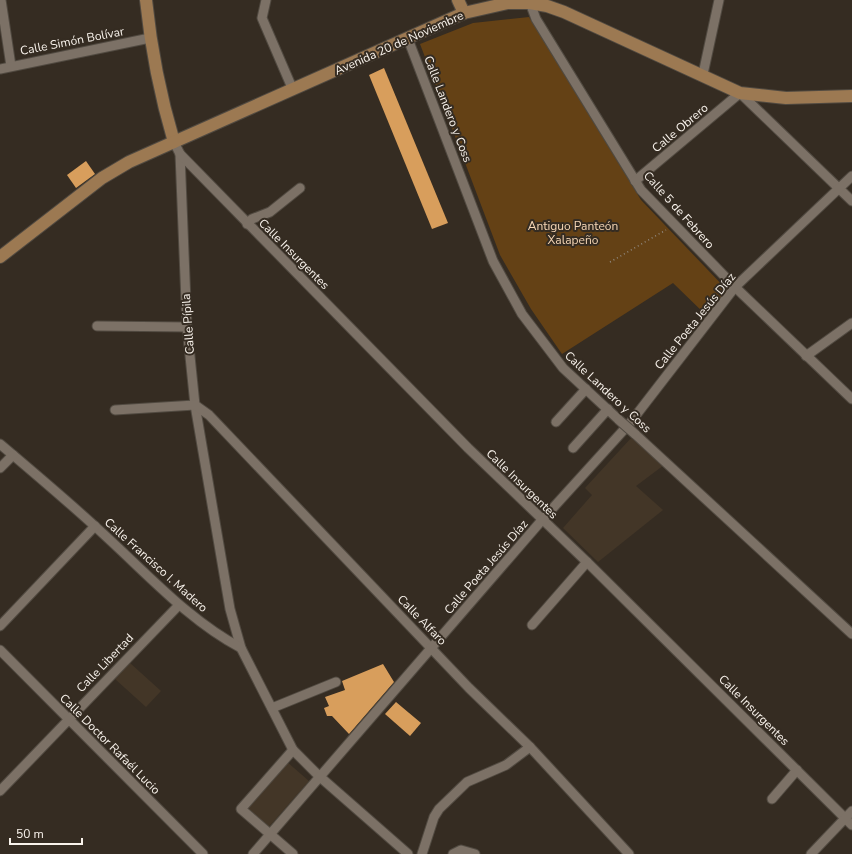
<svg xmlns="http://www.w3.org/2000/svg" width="852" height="854" font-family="'Nunito Sans',sans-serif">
<rect width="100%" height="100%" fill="#352c22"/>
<g fill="#433627">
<path d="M 632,437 L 664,465 L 636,486 L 663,510 L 598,562 L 563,528 L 592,495 L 585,488 Z"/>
<path d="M 130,663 L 161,691 L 146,707 L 115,679 Z"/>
<path d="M 286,761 L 309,781 L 267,829 L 244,809 Z"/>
</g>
<path fill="#644115" d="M 529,17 L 641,200 L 728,291 L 707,316 L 673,283 L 562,354 L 531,309 L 500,255 L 420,44 L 473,23 Z"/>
<g fill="#d89e5c">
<path d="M 384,68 L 448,223 L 432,229 L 369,75 Z"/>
<path d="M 86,161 L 95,174 L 76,188 L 67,175 Z"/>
<path d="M 383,664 L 394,682 L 349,734 L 332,716 L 327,716 L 324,708 L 329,706 L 325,697 L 345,690 L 342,681 Z"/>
<path d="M 396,702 L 421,723 L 410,736 L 385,714 Z"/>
</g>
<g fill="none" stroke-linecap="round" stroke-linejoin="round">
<g stroke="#514a41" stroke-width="11">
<g id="minor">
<path d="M 1,0 L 11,66"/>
<path d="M 266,0 L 262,18 L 293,90"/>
<path d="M 529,0 L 536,19 L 641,190 L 735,287 L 852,399"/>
<path d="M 408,39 L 493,261 L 522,314 L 563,368 L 619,420"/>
<path d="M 0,69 L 150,38"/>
<path d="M 703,74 L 719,0"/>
<path d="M 174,142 L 180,154 L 187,327 L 195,405 L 230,609 L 241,648 L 293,750 L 319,776 L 408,854"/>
<path d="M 180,154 L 468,448 L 587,562 L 852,825"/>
<path d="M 635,181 L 740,93 L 852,201"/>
<path d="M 247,224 L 252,219 L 270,212 L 300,188"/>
<path d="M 97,326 L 187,327"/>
<path d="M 806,356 L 852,323"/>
<path d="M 115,410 L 195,405 L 209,415 L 469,688 L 530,747 L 629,854"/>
<path d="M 556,422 L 586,389"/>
<path d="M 635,434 L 852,634"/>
<path d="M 0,444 C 38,476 76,508 112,542 C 153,580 192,622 241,648"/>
<path d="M 573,448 L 608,409"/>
<path d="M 0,468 L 13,455"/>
<path d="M 532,625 L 587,562"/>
<path d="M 0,626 L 95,526"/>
<path d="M 0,650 L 203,854"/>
<path d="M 272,708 L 336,682"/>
<path d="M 0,791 L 179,605"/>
<path d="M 772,799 L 797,770"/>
<path d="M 253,854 L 542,520 L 630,423 L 735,287 L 852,176"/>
<path d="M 293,854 L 241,809 L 293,750"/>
<path d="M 422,854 L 434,817 L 439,809 L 467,782 L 506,765 L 530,747"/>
<path d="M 453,854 L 461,850 L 475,854"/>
<path d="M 811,854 L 852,811"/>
</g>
</g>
<g stroke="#514a41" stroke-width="14">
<g id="major">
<path d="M 146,0 C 151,49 160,95 174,142"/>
<path d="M 458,0 L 464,13"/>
<path d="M 0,257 L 102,178 L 129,162 L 464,13 L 508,3 L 530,3 L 547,6 L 564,12 L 740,93 L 786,98 L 852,96"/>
</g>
</g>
<path stroke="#928b82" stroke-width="1.5" stroke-dasharray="1 3" stroke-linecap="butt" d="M 610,262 L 666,230"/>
<use href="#minor" stroke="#7c7166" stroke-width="9"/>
<use href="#major" stroke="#9c7952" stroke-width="12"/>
<g stroke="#514a41" stroke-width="11" stroke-linecap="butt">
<path id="minor-bridge" d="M 619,420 L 635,434"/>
</g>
<use href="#minor-bridge" stroke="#7c7166" stroke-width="9"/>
</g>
<g text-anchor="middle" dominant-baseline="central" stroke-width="4" stroke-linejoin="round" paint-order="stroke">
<g font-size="12" fill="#f9f3ec" stroke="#352c22">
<text transform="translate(72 41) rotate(-11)">Calle Simón Bolívar</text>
<text transform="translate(399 43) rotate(-24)">Avenida 20 de Noviembre</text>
<text transform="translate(448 109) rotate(69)">Calle Landero y Coss</text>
<text transform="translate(680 128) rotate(-40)">Calle Obrero</text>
<text transform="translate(679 210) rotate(48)">Calle 5 de Febrero</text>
<text transform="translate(294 254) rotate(45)">Calle Insurgentes</text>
<text transform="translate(695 321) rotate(-51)">Calle Poeta Jesús Díaz</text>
<text transform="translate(188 324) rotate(-94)">Calle Pípila</text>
<text transform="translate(608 392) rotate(43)">Calle Landero y Coss</text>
<text transform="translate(522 484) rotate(44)">Calle Insurgentes</text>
<text transform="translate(156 565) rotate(42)">Calle Francisco I. Madero</text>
<text transform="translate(486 567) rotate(-49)">Calle Poeta Jesús Díaz</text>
<text transform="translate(422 620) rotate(46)">Calle Alfaro</text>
<text transform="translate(105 663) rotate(-46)">Calle Libertad</text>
<text transform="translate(754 710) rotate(45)">Calle Insurgentes</text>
<text transform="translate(110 744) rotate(45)">Calle Doctor Rafaél Lucio</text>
</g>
<g font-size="12" fill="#f5d6b5" stroke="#352c22">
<text x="573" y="226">Antiguo Panteón<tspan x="573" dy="14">Xalapeño</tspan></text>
</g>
</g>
<path d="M10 838v6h72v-6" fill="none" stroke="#f9f3ec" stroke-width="2"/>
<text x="16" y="838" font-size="12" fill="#f9f3ec" stroke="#352c22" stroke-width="3" paint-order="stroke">50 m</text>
</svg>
